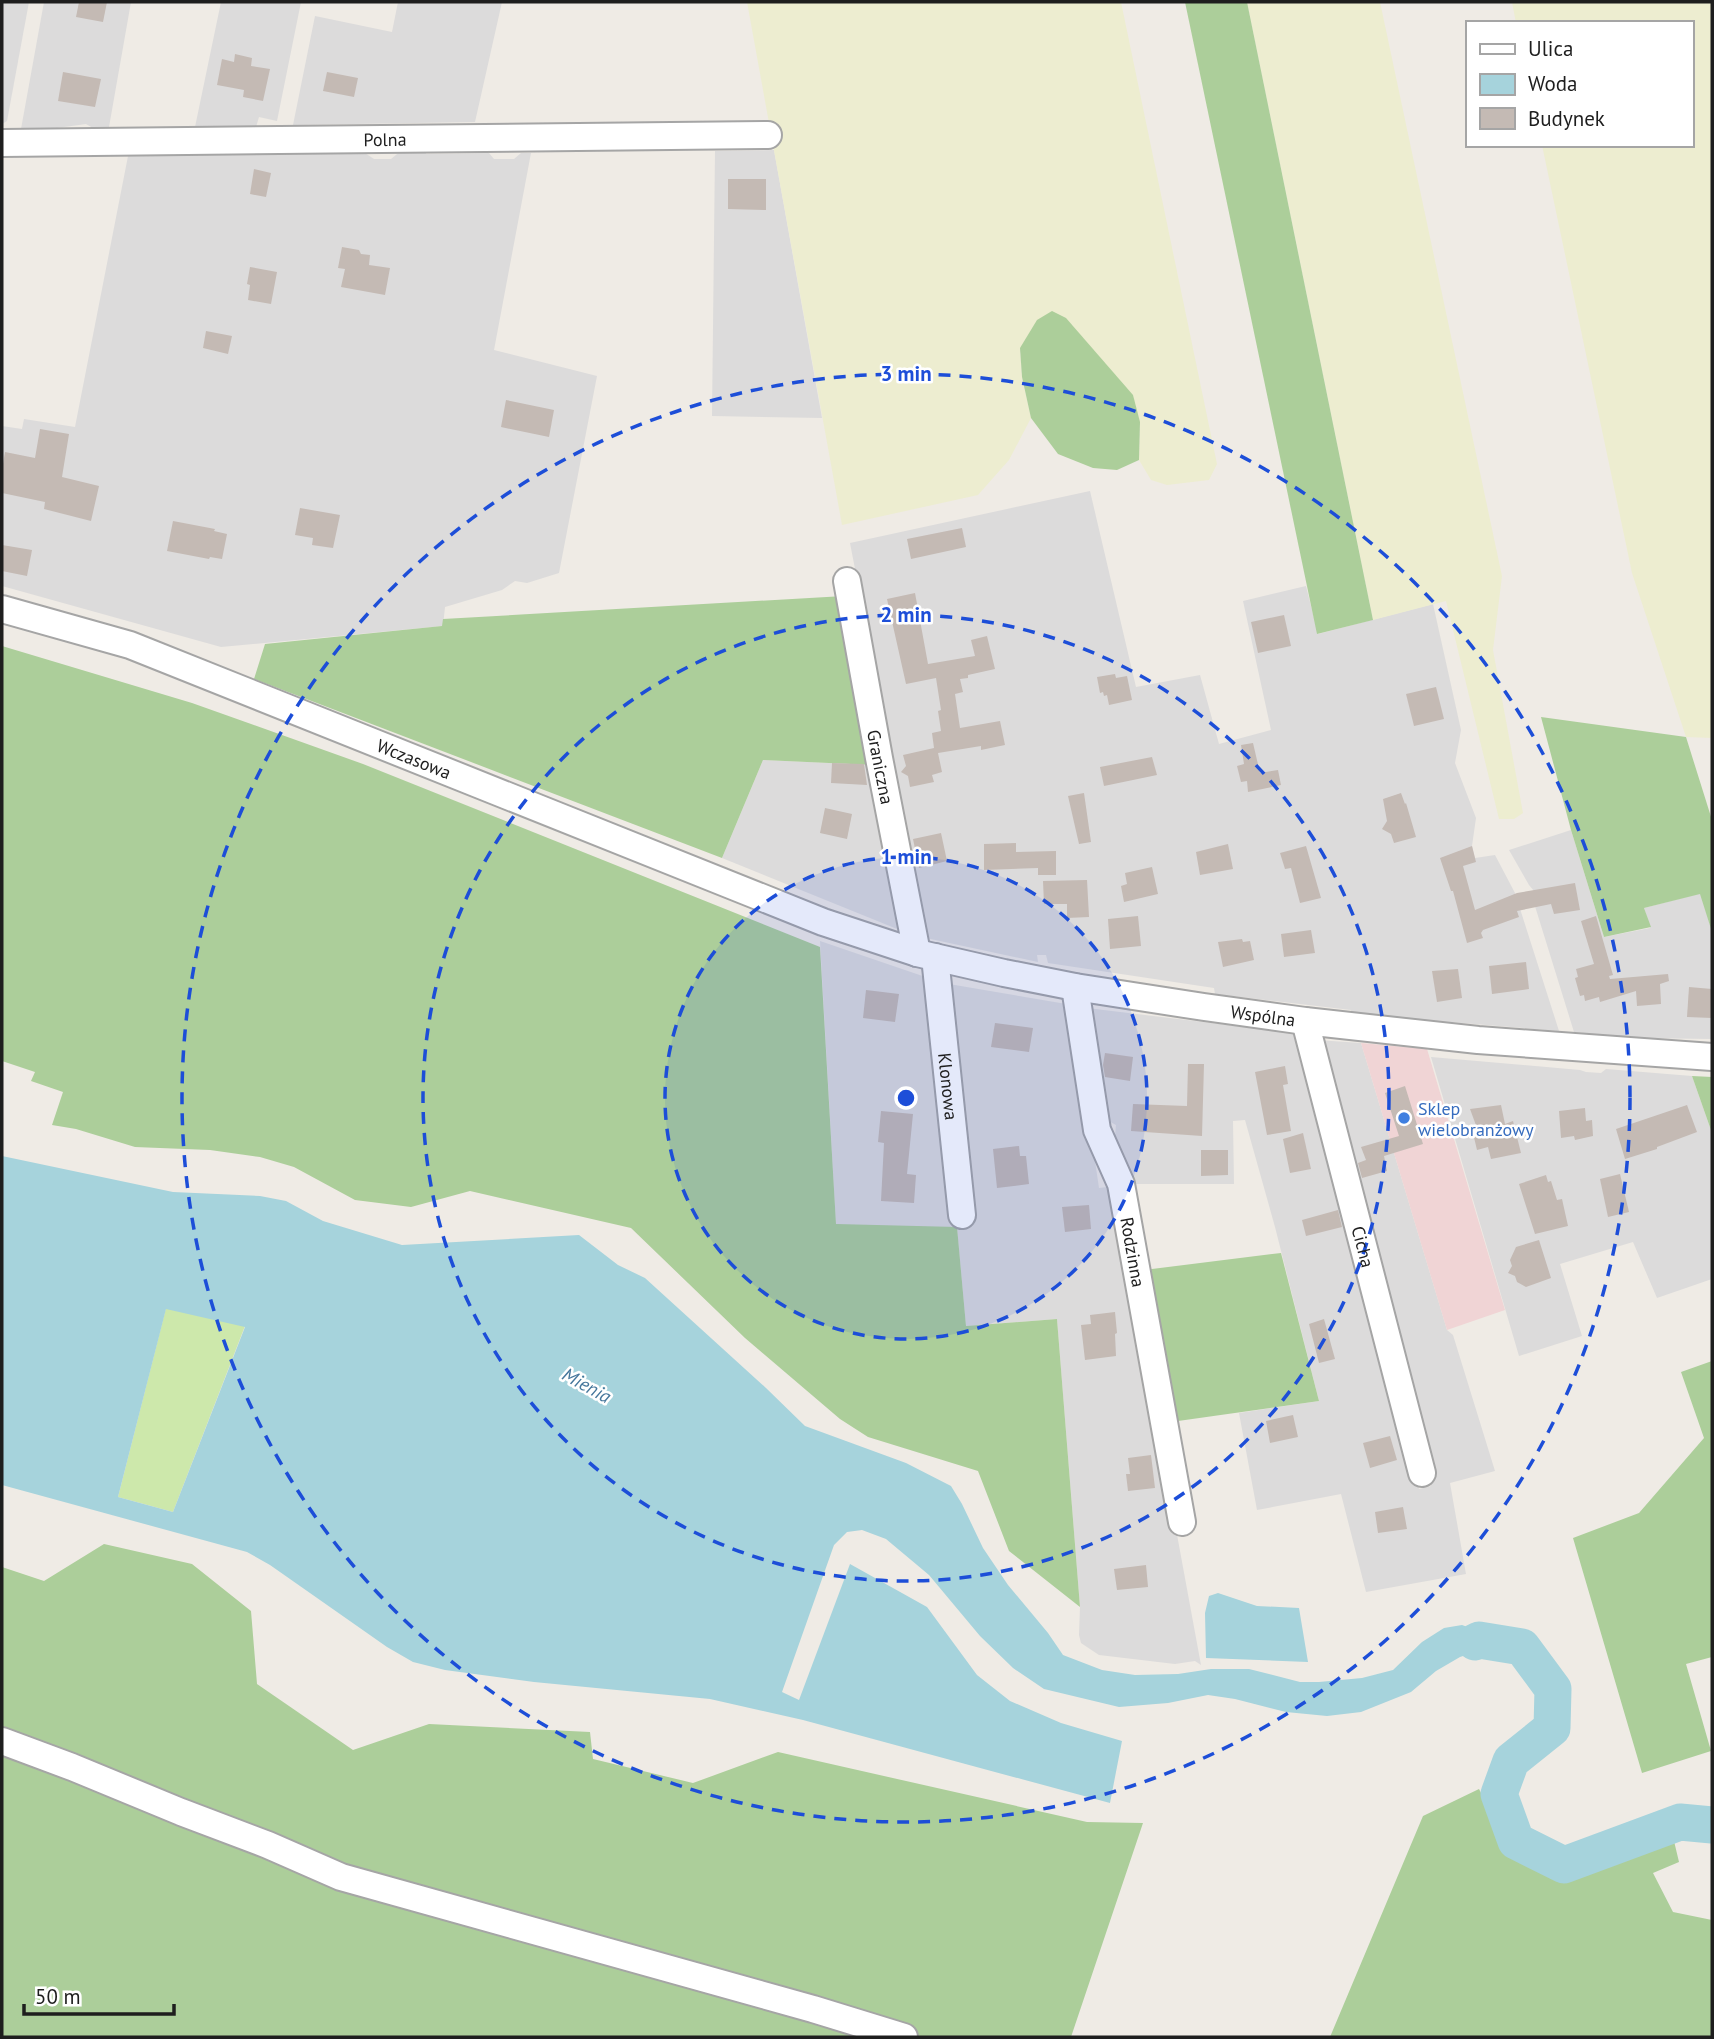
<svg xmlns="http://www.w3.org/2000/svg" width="1714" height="2039" font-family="'PT Sans',sans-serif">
<rect width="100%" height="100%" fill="#efebe5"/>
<g fill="#dcdbdb">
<path d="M 2,2 L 29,2 L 7,121 L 2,124 Z"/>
<path d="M 44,2 L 131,2 L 109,127 L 93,128 L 86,124 L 57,128 L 21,129 Z"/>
<path d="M 221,2 L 301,2 L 277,121 L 259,117 L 256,127 L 195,127 Z"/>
<path d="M 398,2 L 502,2 L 475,122 L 293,125 L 315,16 L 392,32 Z"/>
<path d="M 240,148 L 362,151 L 374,159 L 391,159 L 402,150 L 426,148 L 426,154 L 489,153 L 494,159 L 514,159 L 521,153 L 531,153 L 494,350 L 597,376 L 559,573 L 527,583 L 515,581 L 502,590 L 445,607 L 443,626 L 221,647 L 2,586 L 2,426 L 22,429 L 24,419 L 75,427 L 129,151 L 223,152 L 236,154 Z"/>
<path d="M 774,150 L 822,418 L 712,416 L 715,151 Z"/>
<path d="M 1090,491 L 1136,687 L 1200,675 L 1219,744 L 1271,730 L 1243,601 L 1306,586 L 1318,634 L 1433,604 L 1461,730 L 1455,763 L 1476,818 L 1472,846 L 1475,858 L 1495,855 L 1515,893 L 1559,1031 L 1352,1014 L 1351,1010 L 1215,994 L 1214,988 L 1048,963 L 1046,955 L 1037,955 L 1038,962 L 926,938 L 850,543 Z"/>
<path d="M 763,760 L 873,765 L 907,933 L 722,858 Z"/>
<path d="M 1571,830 L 1604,937 L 1650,928 L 1644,908 L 1701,893 L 1712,932 L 1712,1039 L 1634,1038 L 1574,1032 L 1534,903 L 1534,891 L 1529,885 L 1509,850 Z"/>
<path d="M 820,941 L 943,983 L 1072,1005 L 1099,1188 L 1116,1186 L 1157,1426 L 1201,1665 L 1195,1661 L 1175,1664 L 1099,1655 L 1081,1643 L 1079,1635 L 1080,1607 L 1057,1319 L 966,1326 L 957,1228 L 836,1225 Z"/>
<path d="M 1087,1008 L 1302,1034 L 1355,1239 L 1350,1247 L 1360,1257 L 1419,1489 L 1431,1486 L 1379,1284 L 1381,1257 L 1371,1256 L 1317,1040 L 1361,1043 L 1447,1330 L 1453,1335 L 1495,1471 L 1450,1483 L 1466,1574 L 1366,1592 L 1341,1494 L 1257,1510 L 1239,1413 L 1319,1401 L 1275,1227 L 1245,1120 L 1233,1121 L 1234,1184 L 1130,1184 L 1114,1147 L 1116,1125 L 1103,1118 Z"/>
<path d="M 1431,1057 L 1580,1070 L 1586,1072 L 1601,1073 L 1606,1069 L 1692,1076 L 1712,1133 L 1712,1279 L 1657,1298 L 1633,1242 L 1560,1264 L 1582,1336 L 1519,1356 Z"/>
</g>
<path fill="#f0d4d5" d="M 1361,1043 L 1427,1049 L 1505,1310 L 1447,1330 Z"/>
<g fill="#ededd0">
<path d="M 747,2 L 1121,2 L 1217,464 L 1209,480 L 1167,485 L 1151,480 L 1139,460 L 1140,422 L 1020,348 L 1022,377 L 1031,418 L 1009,460 L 978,495 L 842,525 Z"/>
<path d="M 1247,2 L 1380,2 L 1502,576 L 1493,650 L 1523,813 L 1514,819 L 1499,819 L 1446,601 L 1373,620 Z"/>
<path d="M 1512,2 L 1712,2 L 1712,738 L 1686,737 L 1632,573 L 1542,145 L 1691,145 L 1691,23 L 1516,23 Z"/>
</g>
<path fill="#cde8ab" d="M 166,1308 L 245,1326 L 173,1512 L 118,1497 Z"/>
<g fill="#acce9a">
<path d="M 1185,2 L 1247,2 L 1373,620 L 1317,634 Z"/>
<path d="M 1052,311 L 1066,318 L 1133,395 L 1140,422 L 1139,460 L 1117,470 L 1093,468 L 1058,454 L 1031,418 L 1022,377 L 1020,348 L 1037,320 Z"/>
<path d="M 844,596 L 873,765 L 763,760 L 722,858 L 254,679 L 265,644 L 442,626 L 443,619 Z"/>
<path d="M 2,646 L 192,703 L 363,764 L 820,947 L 836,1224 L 957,1227 L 966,1326 L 1057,1319 L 1080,1607 L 1009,1551 L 978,1471 L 868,1437 L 840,1419 L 745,1338 L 631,1228 L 470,1191 L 411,1207 L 355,1200 L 294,1167 L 260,1157 L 210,1150 L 135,1147 L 76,1129 L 52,1125 L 63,1092 L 31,1081 L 35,1072 L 2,1061 Z"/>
<path d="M 1541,717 L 1686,737 L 1712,820 L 1712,932 L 1700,894 L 1644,908 L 1651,927 L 1604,937 L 1571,830 Z"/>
<path d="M 1692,1076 L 1712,1077 L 1712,1133 Z"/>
<path d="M 1281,1253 L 1319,1401 L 1171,1422 L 1144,1270 Z"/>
<path d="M 1712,1361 L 1712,1657 L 1686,1664 L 1711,1751 L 1642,1773 L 1573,1538 L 1639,1513 L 1704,1438 L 1681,1372 Z"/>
<path d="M 104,1544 L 192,1564 L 251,1611 L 257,1684 L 353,1750 L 429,1724 L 590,1732 L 593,1759 L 693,1783 L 778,1752 L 1087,1822 L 1143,1823 L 1071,2037 L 2,2037 L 2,1567 L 44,1581 Z"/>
<path d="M 1479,1789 L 1515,1859 L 1556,1880 L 1595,1869 L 1674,1841 L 1679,1862 L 1653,1873 L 1673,1912 L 1712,1920 L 1712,2037 L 1330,2037 L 1423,1816 Z"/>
</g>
<g fill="#a6d3dc" fill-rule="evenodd">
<path d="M 2,1156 L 173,1192 L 260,1196 L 286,1201 L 323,1221 L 402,1245 L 579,1235 L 618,1265 L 645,1278 L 766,1388 L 805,1426 L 906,1463 L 951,1486 L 962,1504 L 983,1548 L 1008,1585 L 1048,1633 L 1063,1655 L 1102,1670 L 1135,1675 L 1178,1674 L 1211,1669 L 1249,1669 L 1300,1682 L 1319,1682 L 1362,1678 L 1393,1670 L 1422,1642 L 1444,1628 L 1462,1625 L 1476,1630 L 1504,1628 L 1534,1643 L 1502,1659 L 1484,1649 L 1460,1657 L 1436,1671 L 1411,1692 L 1361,1712 L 1327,1716 L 1286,1712 L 1235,1699 L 1208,1695 L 1168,1703 L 1119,1707 L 1044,1689 L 1013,1668 L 980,1636 L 929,1575 L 886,1539 L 862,1530 L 847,1532 L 834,1545 L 782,1692 L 799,1700 L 850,1564 L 927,1607 L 977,1675 L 1010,1701 L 1061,1723 L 1122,1741 L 1110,1803 L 803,1720 L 710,1699 L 534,1682 L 445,1670 L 413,1662 L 387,1647 L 270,1565 L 247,1552 L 2,1485 ZM 166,1309 L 245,1327 L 173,1512 L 118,1497 Z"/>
<path d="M 1218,1593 L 1257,1606 L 1299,1608 L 1308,1662 L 1206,1658 L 1205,1613 L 1209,1596 Z"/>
</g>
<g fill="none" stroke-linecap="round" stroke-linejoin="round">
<path stroke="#a6d3dc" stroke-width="37" d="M 1475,1642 L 1479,1640 L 1522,1647 L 1553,1689 L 1552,1728 L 1511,1761 L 1499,1794 L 1516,1841 L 1564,1865 L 1680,1822 L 1712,1825"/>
</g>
<g fill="#c4bab4">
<path d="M 79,2 L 107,2 L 103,22 L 76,17 Z"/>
<path d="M 235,54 L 252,58 L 251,66 L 270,69 L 263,101 L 243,97 L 244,90 L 217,85 L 222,59 L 234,62 Z"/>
<path d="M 63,72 L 101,79 L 95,107 L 58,101 Z"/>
<path d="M 327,72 L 358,78 L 354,97 L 323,91 Z"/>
<path d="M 254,169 L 271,173 L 266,197 L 250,194 Z"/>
<path d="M 728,179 L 766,179 L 766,210 L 728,209 Z"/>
<path d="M 342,247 L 359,250 L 361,254 L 370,255 L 369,265 L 390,268 L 385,295 L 341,287 L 345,269 L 338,268 Z"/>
<path d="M 250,267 L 277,272 L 271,304 L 248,300 L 250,285 L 247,284 Z"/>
<path d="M 206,331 L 232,336 L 228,354 L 203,348 Z"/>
<path d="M 506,400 L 554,410 L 549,437 L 501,427 Z"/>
<path d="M 40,429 L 69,434 L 62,477 L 99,486 L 91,521 L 44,509 L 45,502 L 2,493 L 2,470 L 5,452 L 35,458 Z"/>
<path d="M 300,508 L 340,515 L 333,548 L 312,545 L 313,538 L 295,535 Z"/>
<path d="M 173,521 L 215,529 L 214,531 L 227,534 L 222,559 L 210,557 L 209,559 L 167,551 Z"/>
<path d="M 962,528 L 966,547 L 911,559 L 907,539 Z"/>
<path d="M 2,545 L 32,550 L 27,576 L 2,571 Z"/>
<path d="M 915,593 L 928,664 L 975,656 L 971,640 L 987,636 L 995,669 L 968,675 L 968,678 L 960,679 L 963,692 L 955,694 L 960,728 L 1000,721 L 1005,745 L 981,750 L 981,746 L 938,753 L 942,772 L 932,775 L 934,782 L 910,787 L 908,776 L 901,772 L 906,766 L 903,755 L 934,748 L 932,733 L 941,731 L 938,711 L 941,710 L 936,678 L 906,684 L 887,599 Z"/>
<path d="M 1284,615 L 1291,646 L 1258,653 L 1251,622 Z"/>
<path d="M 1115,674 L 1116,678 L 1127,676 L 1132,700 L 1109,705 L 1107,695 L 1104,696 L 1103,692 L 1100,693 L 1097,677 Z"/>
<path d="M 1436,687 L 1444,719 L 1414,726 L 1406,694 Z"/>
<path d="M 1253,743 L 1260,773 L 1278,770 L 1281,785 L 1248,792 L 1247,781 L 1241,782 L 1237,766 L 1244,764 L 1241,745 Z"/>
<path d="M 1152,757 L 1157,775 L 1104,786 L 1100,767 Z"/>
<path d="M 832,763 L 864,764 L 867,785 L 831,783 Z"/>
<path d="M 1084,793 L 1091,842 L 1079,844 L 1068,796 Z"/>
<path d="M 1401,793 L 1405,804 L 1406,803 L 1416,837 L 1394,843 L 1391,834 L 1382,829 L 1387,821 L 1383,799 Z"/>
<path d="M 825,808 L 852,814 L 847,839 L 820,833 Z"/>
<path d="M 941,833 L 947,861 L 919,868 L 913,839 Z"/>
<path d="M 1016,843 L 1016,852 L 1056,851 L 1056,875 L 1038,875 L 1038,868 L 984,870 L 984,844 Z"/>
<path d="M 1228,844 L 1233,869 L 1200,875 L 1196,852 Z"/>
<path d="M 1306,846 L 1321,898 L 1300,903 L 1291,868 L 1285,869 L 1280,853 Z"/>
<path d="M 1472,846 L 1476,862 L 1463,866 L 1475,910 L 1517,893 L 1575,883 L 1580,910 L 1554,914 L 1551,904 L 1517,911 L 1519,917 L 1483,930 L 1481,933 L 1483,938 L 1467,943 L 1453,891 L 1451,891 L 1440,858 Z"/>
<path d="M 1152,867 L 1158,894 L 1124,902 L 1121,886 L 1127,884 L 1125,873 Z"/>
<path d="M 1087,880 L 1089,917 L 1067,918 L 1067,904 L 1044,904 L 1043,881 Z"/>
<path d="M 1138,916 L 1141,946 L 1110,949 L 1108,919 Z"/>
<path d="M 1596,916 L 1613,975 L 1609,976 L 1610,979 L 1668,974 L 1669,981 L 1660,984 L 1661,1004 L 1637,1006 L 1636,991 L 1600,1002 L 1599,997 L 1585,1001 L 1584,995 L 1580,996 L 1575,978 L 1578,977 L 1576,969 L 1594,964 L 1581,921 Z"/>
<path d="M 1311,930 L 1315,953 L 1284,957 L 1281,934 Z"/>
<path d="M 1242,939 L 1243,942 L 1250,941 L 1254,960 L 1223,967 L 1218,942 Z"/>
<path d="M 1526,962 L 1529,989 L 1492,994 L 1489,966 Z"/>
<path d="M 1458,969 L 1462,998 L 1437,1002 L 1432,971 Z"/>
<path d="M 1689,987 L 1712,989 L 1712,1018 L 1687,1017 Z"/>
<path d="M 866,990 L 899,994 L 895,1022 L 863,1018 Z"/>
<path d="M 995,1023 L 1033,1028 L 1029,1052 L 991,1047 Z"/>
<path d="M 1105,1053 L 1133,1057 L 1130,1081 L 1105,1077 L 1103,1065 Z"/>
<path d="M 1188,1064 L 1204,1064 L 1202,1136 L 1131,1131 L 1133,1104 L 1187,1106 Z"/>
<path d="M 1285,1066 L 1288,1084 L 1283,1085 L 1291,1131 L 1267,1135 L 1255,1072 Z"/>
<path d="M 1405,1086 L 1423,1144 L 1384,1156 L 1387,1171 L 1362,1178 L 1358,1163 L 1366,1160 L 1361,1147 L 1399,1136 L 1385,1093 Z"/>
<path d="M 1501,1105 L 1505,1124 L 1513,1121 L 1521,1153 L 1491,1159 L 1488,1147 L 1477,1150 L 1472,1129 L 1477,1128 L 1470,1109 Z"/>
<path d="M 1687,1105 L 1697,1132 L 1657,1147 L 1657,1149 L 1625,1159 L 1616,1129 Z"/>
<path d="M 1585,1108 L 1586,1121 L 1592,1120 L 1593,1136 L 1575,1140 L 1574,1136 L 1561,1138 L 1559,1111 Z"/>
<path d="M 881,1111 L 913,1114 L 907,1174 L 916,1175 L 914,1203 L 881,1201 L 884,1143 L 878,1142 Z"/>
<path d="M 1303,1133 L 1311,1169 L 1290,1173 L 1283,1139 Z"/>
<path d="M 1019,1146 L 1020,1156 L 1026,1156 L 1029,1184 L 997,1188 L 993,1149 Z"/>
<path d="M 1201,1150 L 1228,1150 L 1228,1175 L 1201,1176 Z"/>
<path d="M 1620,1174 L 1629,1212 L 1608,1217 L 1600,1179 Z"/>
<path d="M 1546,1175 L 1548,1182 L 1551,1181 L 1557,1200 L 1562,1199 L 1568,1226 L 1535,1234 L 1519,1184 Z"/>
<path d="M 1089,1205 L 1091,1229 L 1065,1232 L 1062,1207 Z"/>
<path d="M 1338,1210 L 1342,1227 L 1306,1236 L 1302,1220 Z"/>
<path d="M 1539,1240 L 1551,1278 L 1526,1287 L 1517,1282 L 1515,1276 L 1508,1273 L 1512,1266 L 1510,1260 L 1516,1247 Z"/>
<path d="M 1115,1312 L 1117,1333 L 1115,1334 L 1116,1356 L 1085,1360 L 1081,1325 L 1091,1324 L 1090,1315 Z"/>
<path d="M 1324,1319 L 1335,1359 L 1319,1363 L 1309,1324 Z"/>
<path d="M 1293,1415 L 1298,1437 L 1270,1443 L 1266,1421 Z"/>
<path d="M 1390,1436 L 1397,1460 L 1370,1468 L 1363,1443 Z"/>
<path d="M 1151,1455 L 1155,1488 L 1128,1491 L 1126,1474 L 1130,1474 L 1128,1458 Z"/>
<path d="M 1403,1507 L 1407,1529 L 1378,1533 L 1375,1512 Z"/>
<path d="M 1146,1565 L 1148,1587 L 1117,1590 L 1114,1569 Z"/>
</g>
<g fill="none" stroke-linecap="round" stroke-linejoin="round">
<g stroke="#a5a5a5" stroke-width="30">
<g id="minor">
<path id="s1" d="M 2,143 L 768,135"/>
<path id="s2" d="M 847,581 L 879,758 L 917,953"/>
<path id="s3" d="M 2,609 L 130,645 L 823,922 L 917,953 L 1004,973 L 1075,987 L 1204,1007 L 1305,1021 L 1478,1040 L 1712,1057"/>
<path id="s4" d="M 935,957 L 962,1215"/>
<path id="s5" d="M 1075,987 L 1097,1130 L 1121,1184 L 1182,1522"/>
<path id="s6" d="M 1305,1021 L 1422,1473"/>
<path d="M 2,1741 L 72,1767 L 181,1812 L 268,1845 L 341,1877 L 813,2009 L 904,2037"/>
</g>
</g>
<use href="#minor" stroke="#fff" stroke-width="26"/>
</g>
<circle cx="906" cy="1098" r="241" fill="#1d4ed8" fill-opacity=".12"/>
<g fill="none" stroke="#1d4ed8" stroke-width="3.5" stroke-dasharray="12 9">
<circle cx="906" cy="1098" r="241"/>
<circle cx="906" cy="1098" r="483"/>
<circle cx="906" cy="1098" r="724"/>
</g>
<circle fill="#3f7fe0" stroke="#fff" stroke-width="2.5" cx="1404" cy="1118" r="7"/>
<g text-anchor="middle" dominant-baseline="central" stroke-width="5" stroke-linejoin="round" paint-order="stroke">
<g font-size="18" fill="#1e1e1e" stroke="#fff">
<text stroke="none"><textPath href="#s1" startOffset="383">Polna</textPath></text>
<text stroke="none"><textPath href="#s3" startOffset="439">Wczasowa</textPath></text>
<text stroke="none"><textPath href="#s2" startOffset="189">Graniczna</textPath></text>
<text stroke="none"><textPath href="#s3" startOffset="1330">Wspólna</textPath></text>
<text stroke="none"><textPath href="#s4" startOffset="130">Klonowa</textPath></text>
<text stroke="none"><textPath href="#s6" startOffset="233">Cicha</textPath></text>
<text stroke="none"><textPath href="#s5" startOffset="273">Rodzinna</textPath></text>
</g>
<g font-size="18" fill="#366cbe" stroke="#fff" text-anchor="start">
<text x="1418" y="1108">Sklep<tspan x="1418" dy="21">wielobranżowy</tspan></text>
</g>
<g font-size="19" font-style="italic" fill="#46779c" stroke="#fff">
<text transform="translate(587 1385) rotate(29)">Mienia</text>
</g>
</g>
<circle cx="906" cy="1098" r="10" fill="#1d4ed8" stroke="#fff" stroke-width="3.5"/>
<g font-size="21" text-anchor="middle" font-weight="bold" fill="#1d4ed8" stroke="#fff" stroke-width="5" stroke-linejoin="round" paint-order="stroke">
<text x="906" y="381">3 min</text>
<text x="906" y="622">2 min</text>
<text x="906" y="864">1 min</text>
</g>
<rect width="1714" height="2039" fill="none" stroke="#1e1e1e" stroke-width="7"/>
<rect x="1466" y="21" width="228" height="126" fill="#ffffff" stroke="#a5a5a5" stroke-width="2"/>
<rect x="1480" y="44" width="35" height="10" fill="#ffffff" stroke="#a5a5a5" stroke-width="2"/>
<text x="1528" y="56" font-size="21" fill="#1e1e1e">Ulica</text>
<rect x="1480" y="74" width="35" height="21" fill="#a6d3dc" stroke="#a5a5a5" stroke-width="2"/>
<text x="1528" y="91" font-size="21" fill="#1e1e1e">Woda</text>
<rect x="1480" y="108" width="35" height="21" fill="#c4bab4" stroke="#a5a5a5" stroke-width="2"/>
<text x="1528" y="126" font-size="21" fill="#1e1e1e">Budynek</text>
<path d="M24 2004v10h150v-10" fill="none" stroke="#1e1e1e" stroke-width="3.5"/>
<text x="35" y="2004" font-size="21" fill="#1e1e1e" stroke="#ffffff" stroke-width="5" paint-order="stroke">50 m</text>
</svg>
